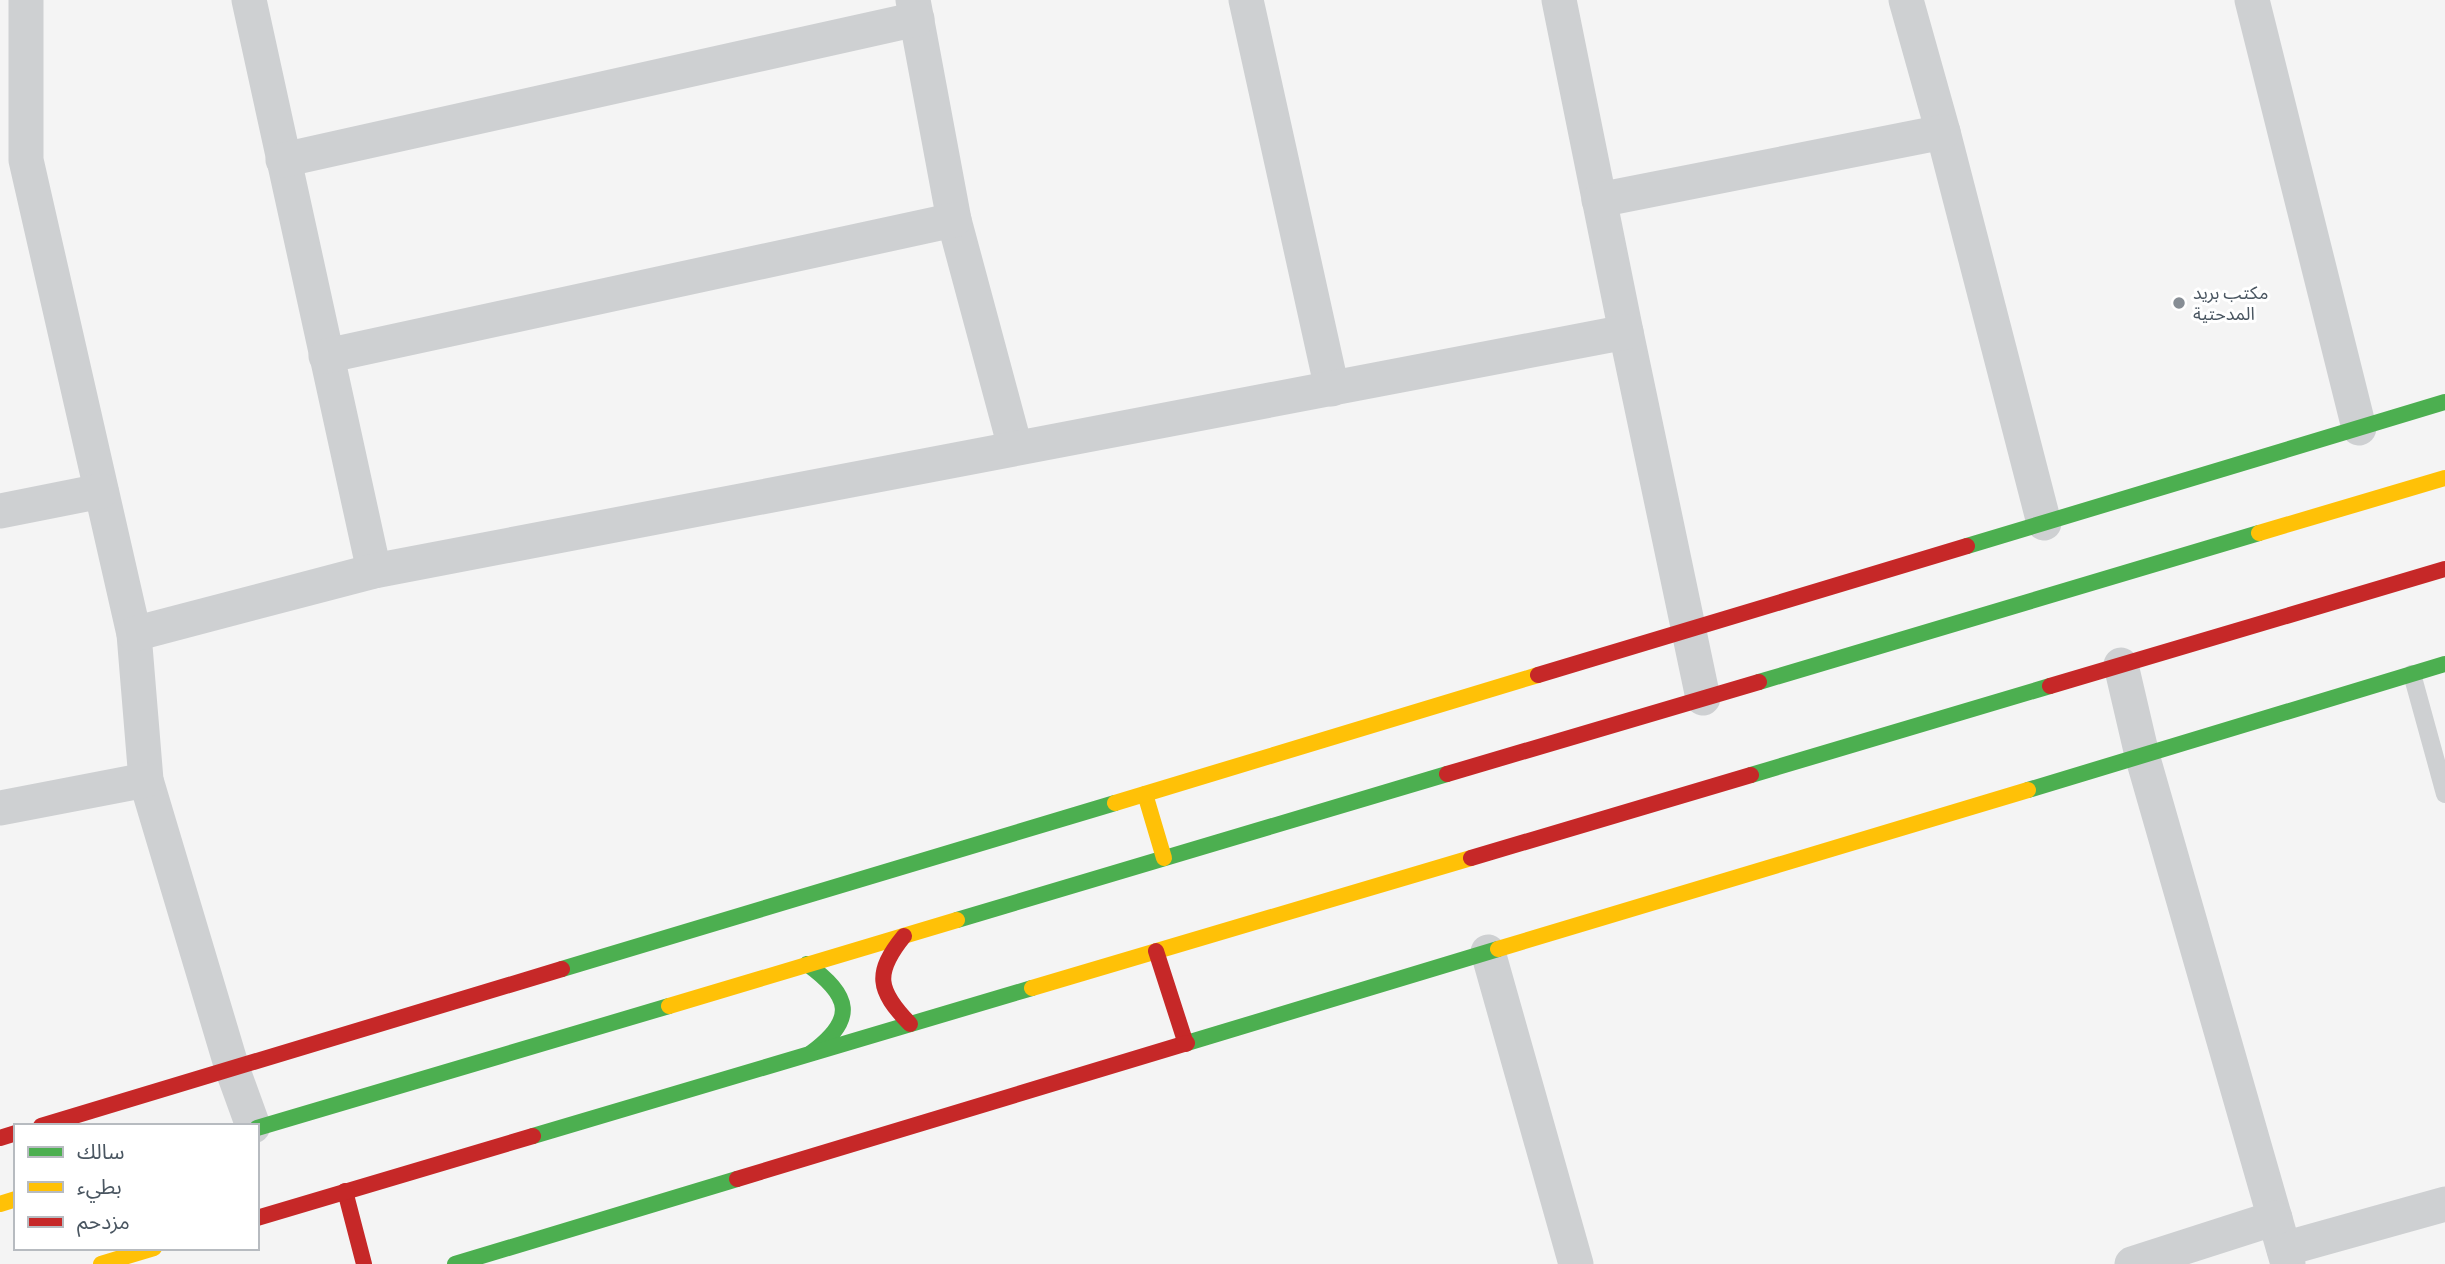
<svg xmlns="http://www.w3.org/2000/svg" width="2445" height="1264" font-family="Signika,'Noto Sans Arabic',sans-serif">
<rect width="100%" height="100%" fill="#f4f4f4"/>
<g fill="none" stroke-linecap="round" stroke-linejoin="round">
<path stroke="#ced0d2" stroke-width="18" d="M 2412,674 L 2445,794"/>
<g stroke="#ced0d2" stroke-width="35">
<path d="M 26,0 L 26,160 L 134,634 L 146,780 L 232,1068 L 253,1126"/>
<path d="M 249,0 L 374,571"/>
<path d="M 913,0 L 954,220 L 1015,447"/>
<path d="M 1246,0 L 1332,389"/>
<path d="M 1559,0 L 1626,332 L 1703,698"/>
<path d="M 1906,0 L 1943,132 L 2044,523"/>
<path d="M 2252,0 L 2359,428"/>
<path d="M 283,160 L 917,19"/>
<path d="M 1599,200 L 1943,132"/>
<path d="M 326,356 L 954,220"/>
<path d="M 0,511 L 101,491"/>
<path d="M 134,634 L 374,571 L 1626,332"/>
<path d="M 2121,665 L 2142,755 L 2288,1264"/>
<path d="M 0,808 L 146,780"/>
<path d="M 1488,952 L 1576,1264"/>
<path d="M 2284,1249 L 2445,1204"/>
<path d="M 2132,1264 L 2275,1218"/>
</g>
<g stroke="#4caf50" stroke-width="16">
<path d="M 1967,546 L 2445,402"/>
<path d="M 1759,682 L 2259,533"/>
<path d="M 1751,775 L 2050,686"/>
<path d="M 2028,790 L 2445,664"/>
<path d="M 957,920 L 1447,774"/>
<path d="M 807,964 C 851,996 857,1019 811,1053"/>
<path d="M 562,969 L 1115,803"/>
<path d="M 1187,1043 L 1498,949"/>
<path d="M 257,1128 L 669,1006"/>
<path d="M 533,1136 L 1032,988"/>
<path d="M 455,1264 L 737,1179"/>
</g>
<g stroke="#ffc107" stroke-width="16">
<path d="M 2259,533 L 2445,478"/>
<path d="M 1145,794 L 1164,858"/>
<path d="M 1115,803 L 1538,675"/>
<path d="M 1498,949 L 2028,790"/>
<path d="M 1032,988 L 1471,858"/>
<path d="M 669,1006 L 957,920"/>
<path d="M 0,1204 L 16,1199"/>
<path d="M 101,1264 L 154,1248"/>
</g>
<g stroke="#c62828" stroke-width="16">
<path d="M 1538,675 L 1967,546"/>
<path d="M 2050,686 L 2445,569"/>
<path d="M 1447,774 L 1759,682"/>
<path d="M 1471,858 L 1751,775"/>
<path d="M 904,936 C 874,973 877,990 910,1024"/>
<path d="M 1156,951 L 1186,1044"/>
<path d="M 41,1126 L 562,969"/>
<path d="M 0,1138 L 16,1133"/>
<path d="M 737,1179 L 1187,1043"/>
<path d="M 345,1191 L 364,1264"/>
<path d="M 257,1218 L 533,1136"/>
</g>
</g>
<circle fill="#868d94" stroke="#fff" stroke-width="2.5" cx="2179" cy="303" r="7"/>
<g text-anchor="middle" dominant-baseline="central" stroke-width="6" stroke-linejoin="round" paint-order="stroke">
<g font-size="18" fill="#4a5661" stroke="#fff" text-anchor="start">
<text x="2193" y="293">مكتب بريد<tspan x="2193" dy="21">المدحتية</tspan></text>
</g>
</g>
<rect x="14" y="1124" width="245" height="126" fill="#ffffff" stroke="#b7bbc0" stroke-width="2"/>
<rect x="28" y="1147" width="35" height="10" fill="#4caf50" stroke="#b7bbc0" stroke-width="2"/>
<text x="77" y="1159" font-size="21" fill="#4a5661">سالك</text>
<rect x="28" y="1182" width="35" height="10" fill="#ffc107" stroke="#b7bbc0" stroke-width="2"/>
<text x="77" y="1194" font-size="21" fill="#4a5661">بطيء</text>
<rect x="28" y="1217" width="35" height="10" fill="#c62828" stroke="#b7bbc0" stroke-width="2"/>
<text x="77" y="1229" font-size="21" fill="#4a5661">مزدحم</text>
</svg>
